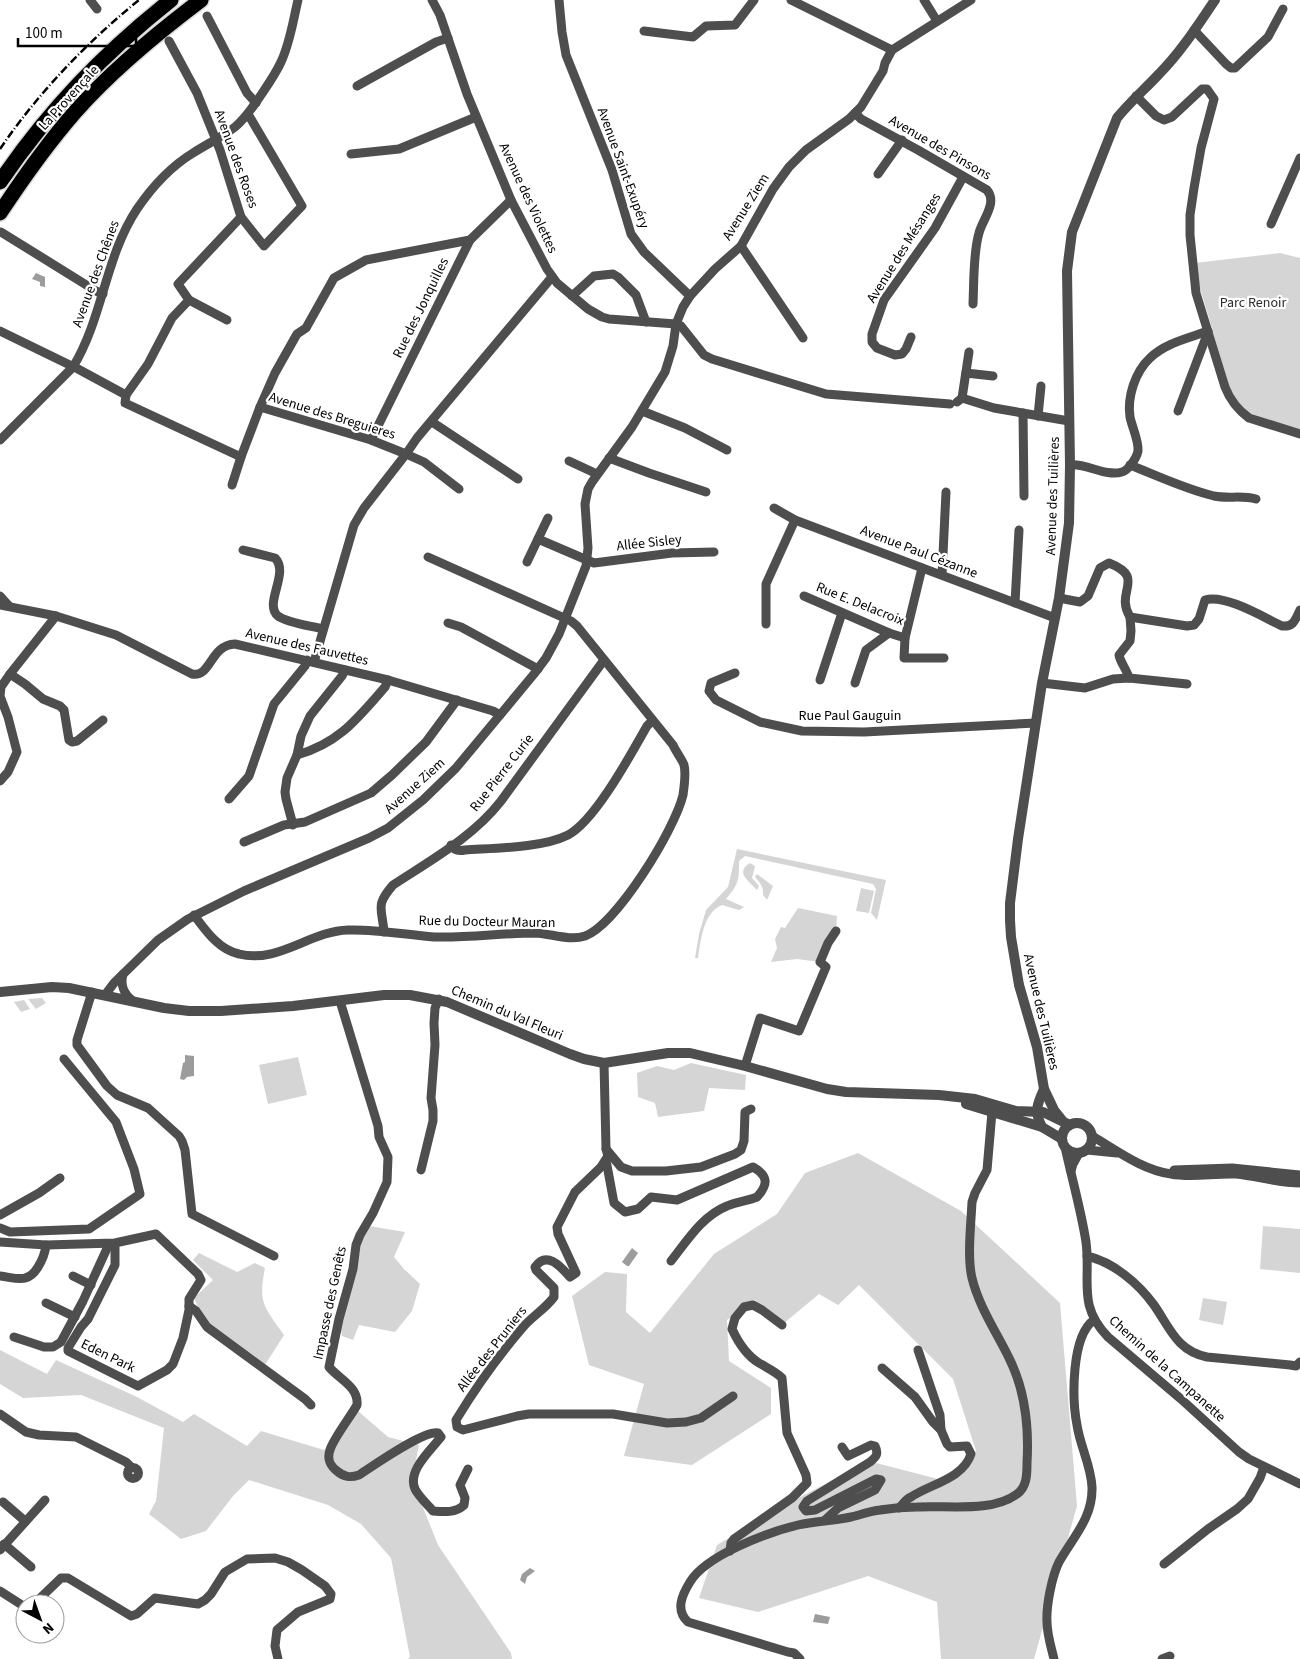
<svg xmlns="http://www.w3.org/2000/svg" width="1300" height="1659" font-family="'Source Sans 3',sans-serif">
<rect width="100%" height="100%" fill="#fff"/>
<g fill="#d5d5d5">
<path d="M 1280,253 L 1300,258 L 1300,432 L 1240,410 L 1231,393 L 1200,288 L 1195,263 Z"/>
<path d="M 737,849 L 886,880 L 877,920 L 871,913 L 876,889 L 873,884 L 745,856 L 739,861 C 739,880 739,884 726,899 L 744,907 L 739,910 L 722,905 C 703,913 701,940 698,958 L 695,958 L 699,934 L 706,910 L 728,887 Z"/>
<path d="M 750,863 L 755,866 L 752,878 L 759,886 L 757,890 C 750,882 734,872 750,863 Z"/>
<path d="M 757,874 L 773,886 L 767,900 L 763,895 C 764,887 760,883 755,877 Z"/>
<path d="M 861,888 L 874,891 L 869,913 L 856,911 Z"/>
<path d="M 798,908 L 837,916 L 836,931 L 820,962 L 797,959 L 771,962 L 777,948 L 775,939 L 781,927 L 785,928 Z"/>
<path d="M 42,998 L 46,1003 L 36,1009 L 28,999 Z"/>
<path d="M 24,1000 L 30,1009 L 21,1012 L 14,1002 Z"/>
<path d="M 298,1057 L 307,1095 L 268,1104 L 259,1065 Z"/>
<path d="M 691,1063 L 746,1075 L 745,1090 L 709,1088 L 704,1111 L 658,1117 L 655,1103 L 638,1097 L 637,1073 L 657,1066 L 674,1070 Z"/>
<path d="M 858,1153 L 961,1211 L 1060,1303 L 1077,1506 L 1034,1659 L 941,1659 L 937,1602 L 868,1576 L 758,1612 L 699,1598 L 717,1545 L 777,1509 L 856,1468 L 876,1463 L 942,1480 L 976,1451 L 953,1379 L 859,1285 L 838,1305 L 819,1294 L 783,1324 L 755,1300 L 727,1320 L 729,1361 L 771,1388 L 771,1414 L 692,1465 L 624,1456 L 644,1384 L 589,1365 L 572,1296 L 605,1272 L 627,1274 L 626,1312 L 650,1333 L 714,1254 L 777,1214 L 805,1173 Z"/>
<path d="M 369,1226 L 405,1232 L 394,1257 L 404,1269 L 420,1284 L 412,1311 L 395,1332 L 359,1325 L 353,1340 L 342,1336 L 340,1325 L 356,1275 L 359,1246 Z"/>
<path d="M 1263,1226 L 1300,1229 L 1300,1273 L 1260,1269 Z"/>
<path d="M 199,1253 L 237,1272 L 255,1263 L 265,1268 C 258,1304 264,1306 284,1335 L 265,1365 L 204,1322 L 194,1298 L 213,1280 L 193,1260 Z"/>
<path d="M 1203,1298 L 1227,1302 L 1223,1325 L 1199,1320 Z"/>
<path d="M 0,1350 L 47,1374 L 56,1360 L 137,1397 L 183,1422 L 194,1414 L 247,1446 L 261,1431 L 324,1450 L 358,1411 L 388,1437 L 419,1445 L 412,1480 L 438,1545 L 511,1653 L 512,1659 L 408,1659 L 410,1657 L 391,1558 L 361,1524 L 328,1505 L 249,1480 L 233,1496 L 206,1531 L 181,1539 L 149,1514 L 156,1501 L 164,1428 L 81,1395 L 23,1398 L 0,1384 Z"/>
</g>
<g fill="#9c9c9c">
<path d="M 36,273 L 45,277 L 45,287 L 40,286 L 40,282 L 32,279 Z"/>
<path d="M 185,1055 L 194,1056 L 194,1076 L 187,1077 L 184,1080 L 180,1079 L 183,1063 L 185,1062 Z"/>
<path d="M 632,1248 L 638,1253 L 629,1266 L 627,1266 L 622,1262 Z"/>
<path d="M 530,1568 L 535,1571 L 527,1577 L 525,1584 L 520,1580 L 522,1574 Z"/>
<path d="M 815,1614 L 830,1617 L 828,1624 L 813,1622 Z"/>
</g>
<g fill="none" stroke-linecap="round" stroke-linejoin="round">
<g stroke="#dbdbdb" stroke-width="18">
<g id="motorway">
<path d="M 0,182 C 49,110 103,54 171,0"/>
<path d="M 0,213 C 23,178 48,143 75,112 C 112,70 156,34 201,0"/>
</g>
</g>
<g stroke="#4e4e4e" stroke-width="9">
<path d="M 90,0 L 97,9"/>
<path d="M 432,0 L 440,15 L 467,94 L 511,200 L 547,269 L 557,283 L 588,309 L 602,317 L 609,319 L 676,324 L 681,326 L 704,355 L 712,359 L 826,394 L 950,404"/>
<path d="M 559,0 L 562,32 L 566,55 L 612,170 L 631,234 L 644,252 L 690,296"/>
<path d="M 791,0 L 892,50"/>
<path d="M 924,0 L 937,21"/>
<path d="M 207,16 L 247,93 L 256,103"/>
<path d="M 1194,30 L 1226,64 L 1231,68 L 1235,68 L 1268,37 L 1283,9"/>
<path d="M 644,31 L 693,37 L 706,26 L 735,25 L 754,0"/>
<path d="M 169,41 L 197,93 L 220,150 L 241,217 L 264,246 L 302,206 L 248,114"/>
<path d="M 357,86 L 436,42 L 448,38"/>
<path d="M 1136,96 L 1156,116 L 1164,120 L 1172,117 L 1202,89 L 1207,89 L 1214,99 L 1201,148 L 1194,188 L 1190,215 L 1190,235 L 1196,293 L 1225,387 C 1230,400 1238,410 1249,418 L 1300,434"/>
<path d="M 855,113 L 861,119 L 918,150 L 987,190 C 998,203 982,220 979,233 C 973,253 974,283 973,304"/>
<path d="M 351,154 L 399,149 L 476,117"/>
<path d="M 878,174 L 902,140"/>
<path d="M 1271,224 L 1300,158"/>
<path d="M 1,232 L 96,291 L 103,294"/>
<path d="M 741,246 L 803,338"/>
<path d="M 572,296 L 594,276 L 613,274 L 618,277 L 636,295 L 646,322"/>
<path d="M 189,300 L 227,320"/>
<path d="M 0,331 L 78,369 L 126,395 L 125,403 L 241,457 L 260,407 L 371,440 L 406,454 L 417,438 L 552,277"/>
<path d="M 911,337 L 906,349 L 902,354 L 895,355 L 877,348 L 872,342 L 872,334 L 884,300 L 935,228 L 963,177"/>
<path d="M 966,373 L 993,376"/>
<path d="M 126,395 L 148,364 L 172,318 L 189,300 L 178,284 L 241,217"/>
<path d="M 962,398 L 994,408 L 1069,421"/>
<path d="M 957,402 L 962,398 L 969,352"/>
<path d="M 260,407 L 275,373 L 297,334 L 306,328 L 334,278 L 366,260 L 470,240"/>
<path d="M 642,411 L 685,428 L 727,450"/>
<path d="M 1178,411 L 1208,332"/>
<path d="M 1023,413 L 1024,496"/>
<path d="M 1038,416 L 1041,386"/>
<path d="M 432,422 L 518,479"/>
<path d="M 0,440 L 73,367 C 103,318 105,257 137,209 C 152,187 170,167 193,153 C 207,144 222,137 235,127 C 245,119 252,108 259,98 C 267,86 275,75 281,62 C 290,43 293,21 298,0"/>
<path d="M 371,440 L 470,240 L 511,200"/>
<path d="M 609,458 L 649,473 L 706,492"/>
<path d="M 569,461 L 597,474"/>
<path d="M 1070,465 C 1087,463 1105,477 1122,472 C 1129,470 1137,457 1138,451 C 1139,441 1132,427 1130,417 C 1127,397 1135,372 1150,358 C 1165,343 1189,338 1208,331"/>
<path d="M 1130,465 C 1158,476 1185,489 1214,496 C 1228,499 1242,495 1256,499"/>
<path d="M 232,485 L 241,457"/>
<path d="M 774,508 L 795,520 L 1055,618"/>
<path d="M 538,539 L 594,563 L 672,553 L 714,552"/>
<path d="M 243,550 L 275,558 C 290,573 263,604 278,616 C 287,623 312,626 323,629"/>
<path d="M 527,562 L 548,518"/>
<path d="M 922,568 L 905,638 L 904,658 L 944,658"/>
<path d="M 942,575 L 946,492"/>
<path d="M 0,596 L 9,606"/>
<path d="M 804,596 L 889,633 L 905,638"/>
<path d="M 1059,598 L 1080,602 L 1088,596 L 1100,568 L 1109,563 C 1147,578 1114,591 1130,617 L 1187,626 L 1194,625 L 1199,619 L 1205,600 C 1225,594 1263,617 1282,626 C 1294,627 1295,620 1300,610"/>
<path d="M 1015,603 L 1019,530"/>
<path d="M 0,605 L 56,616 L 116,635 L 192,674 C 211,678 210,645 235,644 L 388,680 L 493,711 L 500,715"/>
<path d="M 56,616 L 10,674 L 25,684 L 43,699 L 60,706 L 64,710 L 69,740 L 72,742 L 77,741 L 103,720"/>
<path d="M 448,623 L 461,627 L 538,669"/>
<path d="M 766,624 L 766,584 L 795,520"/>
<path d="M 314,662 L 354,525 L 364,508 L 406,454 L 424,462 L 459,489"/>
<path d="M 735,673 L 711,683 L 709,691 L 716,700 L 760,722 L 802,731 L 864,732 L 1035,723"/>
<path d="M 1129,678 C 1127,670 1120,662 1119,655 L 1130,641 L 1131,631 L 1130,617"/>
<path d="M 820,680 L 842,613"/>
<path d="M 855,683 L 866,650 L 889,633"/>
<path d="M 1042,683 L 1085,688 L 1113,679 L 1129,678 L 1187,684"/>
<path d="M 297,755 C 339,743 357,719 385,687 L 388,680"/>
<path d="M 0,781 L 8,772 L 17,752 L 8,717 L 0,696 L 1,687 L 10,674"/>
<path d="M 229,799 L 249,776 L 274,704 L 305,666 L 307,660"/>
<path d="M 293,825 L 286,799 L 285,792 L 287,778 L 297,755 L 301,736 L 310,716 L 342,676 L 345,670"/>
<path d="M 244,842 L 284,825 L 305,822 L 371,793 L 392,775 L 426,742 L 457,700"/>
<path d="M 451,845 C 454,851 460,851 465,850 C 496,848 542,848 568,835 C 595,821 631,754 647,726 L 652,721"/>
<path d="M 194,915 C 206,931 219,950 239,954 C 278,964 310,931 348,930 C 377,929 406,935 434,937 C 469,938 502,933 536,933 C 552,934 570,941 585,936 C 617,924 675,829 683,795 C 684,788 686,772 684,765 C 682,759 676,752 673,745 L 577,626 L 571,621 L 428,557"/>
<path d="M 384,932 C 382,907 375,906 393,885 C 431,860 473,837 501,801 L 604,660"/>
<path d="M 123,974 C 120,986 124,994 133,1001"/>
<path d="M 92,992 L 77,1040 L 77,1045 L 107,1086 L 117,1095 L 148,1108 L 179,1136 L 182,1141 L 185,1150 L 192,1214 L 274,1256"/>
<path d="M 105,995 L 114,983 L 158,940 L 188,919 L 244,891 L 369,838 L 388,828 L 423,800 L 456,768 L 534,674 L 546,658 L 559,634 L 586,566 L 588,548 L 585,504 L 588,489 L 592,482 L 632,427 L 665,372 L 673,346 L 676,324 L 683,307 L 690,296 L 715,269 L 741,246 L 773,189 L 789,167 L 806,150 L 849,119 L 861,107 L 883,71 L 885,63 L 892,50 L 971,0"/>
<path d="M 340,1001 L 378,1126 L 379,1137 L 388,1157 L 387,1182 L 373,1213 L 360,1235 L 356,1245 L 353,1269 L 339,1319 L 329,1367 C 339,1379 359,1387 357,1405 C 351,1416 333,1439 330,1450 C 327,1458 330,1466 337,1471 C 344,1477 350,1478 359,1475 C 373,1466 424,1430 438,1433 L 441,1437 C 430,1451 407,1471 415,1489 C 419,1497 428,1505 433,1511 C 444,1512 456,1513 464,1505 L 465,1498 L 460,1485 L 468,1469"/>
<path d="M 604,1063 L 606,1149 L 608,1156 L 601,1167 L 575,1192 L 557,1227 L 558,1234 L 576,1273 L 570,1277 C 561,1267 547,1250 535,1267 L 536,1270 L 554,1288 L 554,1297 C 546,1308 533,1316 524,1326 C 499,1355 476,1387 456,1420 L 457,1427 L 463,1430 L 517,1416 L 529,1414 L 613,1414 L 667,1423 L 686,1422 L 701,1418 L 733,1396"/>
<path d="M 745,1066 L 760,1018 L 799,1031 L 826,967 L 820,962 L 828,943 L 836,931"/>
<path d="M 1092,1136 C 1116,1150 1142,1170 1171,1174 C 1192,1178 1214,1173 1236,1174 C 1257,1176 1278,1183 1300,1183"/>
<path d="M 1065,1147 C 1072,1179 1081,1210 1086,1242 C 1091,1281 1077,1305 1108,1337 L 1181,1399 L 1239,1452 L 1249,1459 L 1300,1484"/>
<path d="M 606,1149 L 621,1167 L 632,1171 L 666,1171 L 701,1167 L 735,1154 L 741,1150 L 744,1141 L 745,1112 L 751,1109"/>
<path d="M 1087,1150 L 1117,1153"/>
<path d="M 606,1160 L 614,1203 L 625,1212 L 638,1209 L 651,1197 L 677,1200 L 753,1167 C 769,1176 768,1185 757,1197 C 747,1201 736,1202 727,1206 C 702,1216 687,1241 671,1261"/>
<path d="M 421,1170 L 433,1121 L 433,1110 L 431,1098 L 435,1045 L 434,1023 L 435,1008 L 439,999"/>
<path d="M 1174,1170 L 1232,1168 L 1300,1175"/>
<path d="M 1071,1171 L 1073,1164 L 1079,1153"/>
<path d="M 0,1215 L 39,1193 L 60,1178"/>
<path d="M 0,1228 L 10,1232 L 89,1229 L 140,1194 L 134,1169 L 116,1122 L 64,1059"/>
<path d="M 0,1242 L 46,1245 C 45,1254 43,1259 38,1267 C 28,1284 17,1278 0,1276"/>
<path d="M 46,1245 L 115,1243 L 115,1265 L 88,1319 L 81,1327 L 68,1348 L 68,1351 L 138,1386 L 167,1370 L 173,1364 L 183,1338 L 189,1310 L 189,1299 L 201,1280 L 198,1274 L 156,1234 L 115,1243"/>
<path d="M 1087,1256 C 1113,1262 1138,1283 1154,1305 C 1170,1328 1177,1351 1207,1357 L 1290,1365 L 1296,1366 L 1300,1362"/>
<path d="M 73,1276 L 91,1285"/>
<path d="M 46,1303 L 75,1317"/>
<path d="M 189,1306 L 196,1311 L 207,1327 L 305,1399 L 311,1405"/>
<path d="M 14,1337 L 44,1347 L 53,1347 L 61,1342 L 83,1301 L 109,1244"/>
<path d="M 882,1368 L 915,1397 L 933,1422 L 941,1430"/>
<path d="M 0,1414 L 26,1432 L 39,1435 L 76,1437 L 126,1462 L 132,1468"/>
<circle cx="133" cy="1473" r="5.5"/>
<path d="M 3,1502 L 25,1521"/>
<path d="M 899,1508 C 903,1504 906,1499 911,1497 C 930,1484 963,1479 971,1454 L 967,1446 L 950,1447 L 947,1444 L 941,1430 L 940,1415 L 918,1350"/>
<path d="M 825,1520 L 838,1508 L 875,1490 L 881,1480 L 876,1479 L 815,1510 L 806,1511 L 803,1507 L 807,1501 L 870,1462 C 876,1457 879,1454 875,1446 L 871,1445 L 848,1456 L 842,1447"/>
<path d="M 4,1544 L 31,1567"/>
<path d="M 0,1550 L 45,1500"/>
<path d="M 730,1551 L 731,1543 L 734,1539 L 792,1498 L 807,1483 L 806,1475 L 787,1433 L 782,1378 C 775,1371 767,1368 759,1363 C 746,1355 738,1342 732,1329 L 735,1318 L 744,1307 L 753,1305 L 762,1310 L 782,1325"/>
<path d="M 1164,1564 L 1208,1529 L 1237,1509 L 1248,1499 L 1260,1478 L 1264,1467"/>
<path d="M 0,1591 L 25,1607"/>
<path d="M 34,1604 L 61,1578 L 68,1578 L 131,1616 L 137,1614 L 155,1598 L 198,1604 L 205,1600 L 211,1594 L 225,1572 L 247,1559 L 275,1558 L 288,1562 L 302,1570 L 325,1586 L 331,1594 L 330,1599 L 298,1612 L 277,1630 L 275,1646 L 278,1659"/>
<path d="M 800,1659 L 794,1653 L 788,1652 L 688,1622 C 675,1610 682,1595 690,1582 C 706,1555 769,1532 798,1525 C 816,1521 833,1521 851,1517 C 860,1515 870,1511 880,1510 C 892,1508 905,1507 917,1507 C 947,1505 992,1513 1017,1494 C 1027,1487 1027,1474 1027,1463 C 1029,1429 1025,1391 1010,1360 C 997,1333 979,1307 972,1278 C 967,1257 971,1224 972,1202 L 975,1193 L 987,1170 L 992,1112 L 994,1106"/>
<path d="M 1054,1659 C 1051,1647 1047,1634 1047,1622 C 1046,1606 1052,1576 1059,1562 C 1073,1537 1093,1518 1092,1487 C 1091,1465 1080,1446 1077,1425 C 1072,1399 1071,1336 1094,1320"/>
<path d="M 1162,1659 L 1170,1656"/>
</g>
<g stroke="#4e4e4e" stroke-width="10">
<path d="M 0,992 L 52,987 L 69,988 L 164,1008 L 189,1011 L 221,1011 L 293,1006 L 384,995 L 410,995 L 447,1002 L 570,1054 L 584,1059 L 604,1063 L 668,1053 L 690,1053 L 745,1066 L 827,1089 L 846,1092 L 939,1095 L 975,1099 L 1016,1111 L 1043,1112 L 1070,1125"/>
<path d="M 966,1104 L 1042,1127 L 1062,1139"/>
<path d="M 1062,1120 L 1054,1110 L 1044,1089 L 1037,1047 L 1019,985 L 1011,937 L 1010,920 L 1010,903 L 1018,839 L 1042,683 L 1059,598 L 1069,523 L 1070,465 L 1067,271 L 1072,232 L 1117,118 C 1130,102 1145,89 1159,74 C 1181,52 1198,25 1215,0"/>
<circle cx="1077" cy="1138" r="15"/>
<path d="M 1042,1127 C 1034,1112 1037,1104 1044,1089"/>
</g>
<use href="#motorway" stroke="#000" stroke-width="15"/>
<path stroke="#000" stroke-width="2.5" stroke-dasharray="8 2.5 1 2.5" stroke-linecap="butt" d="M 0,149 C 38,93 87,42 139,0"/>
</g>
<g text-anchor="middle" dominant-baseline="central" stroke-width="4.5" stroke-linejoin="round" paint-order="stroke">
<g font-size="14" fill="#000" stroke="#fff">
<text transform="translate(69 98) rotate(-48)">La Provençale</text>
<text transform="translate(940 148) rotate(30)">Avenue des Pinsons</text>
<text transform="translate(236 159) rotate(70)">Avenue des Roses</text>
<text transform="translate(623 168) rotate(70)">Avenue Saint-Exupéry</text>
<text transform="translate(528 198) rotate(65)">Avenue des Violettes</text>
<text transform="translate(746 207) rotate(-58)">Avenue Ziem</text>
<text transform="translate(904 248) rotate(-58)">Avenue des Mésanges</text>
<text transform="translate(96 274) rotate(-70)">Avenue des Chênes</text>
<text transform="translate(421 308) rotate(-64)">Rue des Jonquilles</text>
<text transform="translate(332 416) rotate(17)">Avenue des Breguieres</text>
<text transform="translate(1053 496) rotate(-88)">Avenue des Tuilières</text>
<text transform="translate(649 543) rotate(-6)">Allée Sisley</text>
<text transform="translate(919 552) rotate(21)">Avenue Paul Cézanne</text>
<text transform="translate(860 604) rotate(22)">Rue E. Delacroix</text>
<text transform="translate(307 647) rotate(13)">Avenue des Fauvettes</text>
<text x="850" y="716">Rue Paul Gauguin</text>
<text transform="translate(502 773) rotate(-52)">Rue Pierre Curie</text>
<text transform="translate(415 786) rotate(-42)">Avenue Ziem</text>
<text transform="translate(487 922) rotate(1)">Rue du Docteur Mauran</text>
<text transform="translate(1041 1012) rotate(77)">Avenue des Tuilières</text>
<text transform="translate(507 1013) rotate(23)">Chemin du Val Fleuri</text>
<text transform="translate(330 1303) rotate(-78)">Impasse des Genêts</text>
<text transform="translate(492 1349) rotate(-52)">Allée des Pruniers</text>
<text transform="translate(108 1356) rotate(26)">Eden Park</text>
<text transform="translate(1167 1369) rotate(42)">Chemin de la Campanette</text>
</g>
<g font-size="14" fill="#2c2c2c" stroke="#fff">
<text x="1253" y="303">Parc Renoir</text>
</g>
</g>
<g transform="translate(40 1619) rotate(139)"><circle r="24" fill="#ffffff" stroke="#999999"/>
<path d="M0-4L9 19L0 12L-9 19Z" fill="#000000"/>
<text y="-8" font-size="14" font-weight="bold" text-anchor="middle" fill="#000000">N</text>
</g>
<path d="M18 38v8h118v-8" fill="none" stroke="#000000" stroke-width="2.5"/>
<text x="25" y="38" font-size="15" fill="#000000" stroke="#ffffff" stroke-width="4" paint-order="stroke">100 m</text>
</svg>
